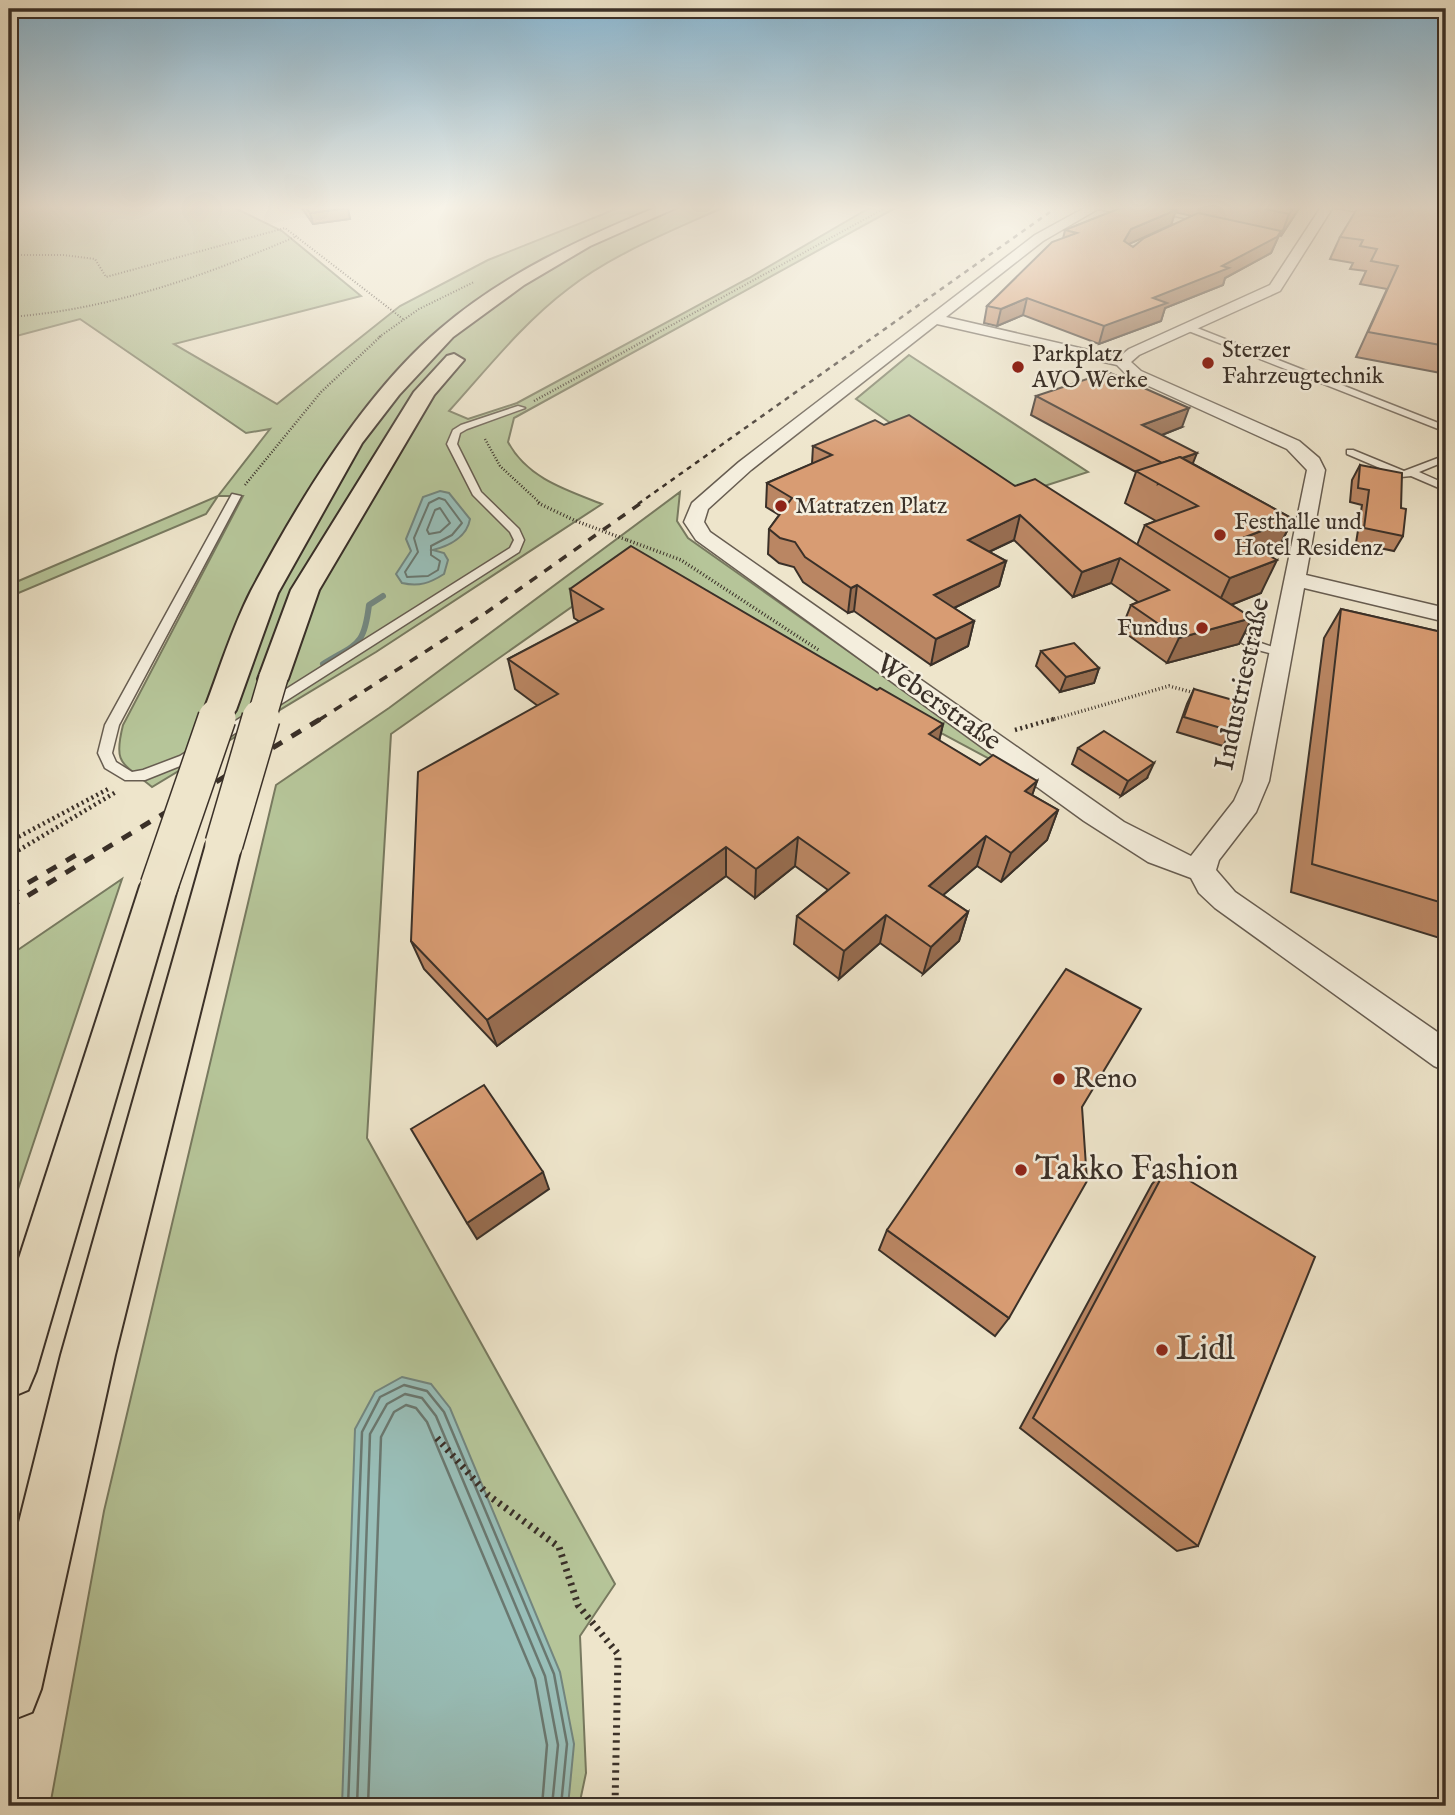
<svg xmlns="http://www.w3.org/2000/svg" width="1455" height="1815" font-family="'IM FELL English',serif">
<rect width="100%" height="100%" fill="#eee5cb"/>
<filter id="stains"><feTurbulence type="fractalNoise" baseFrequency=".00286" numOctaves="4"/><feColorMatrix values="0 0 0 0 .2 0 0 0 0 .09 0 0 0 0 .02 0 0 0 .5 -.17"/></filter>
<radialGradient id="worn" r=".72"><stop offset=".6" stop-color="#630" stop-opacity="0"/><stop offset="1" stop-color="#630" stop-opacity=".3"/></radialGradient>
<g fill="#b6c599" stroke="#787a60" stroke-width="2">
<path d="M 9,207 L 233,207 L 282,231 L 361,296 L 174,344 L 277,404 L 400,306 L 488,260 L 621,207 L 724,207 C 672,231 614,253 568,289 C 523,323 487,369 449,411 L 468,419 L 517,403 L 749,278 L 871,207 L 897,207 L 514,418 L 508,442 C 527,478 566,490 602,504 L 376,652 L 152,787 C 122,762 113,765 123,725 L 243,496 L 218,496 L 206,514 L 9,597 L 9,585 L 218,496 L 270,429 L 246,433 L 80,319 L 9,338 Z"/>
<path d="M 909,355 L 1088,472 L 1001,500 L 856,399 Z"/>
<path d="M 680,492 L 677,521 L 688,538 L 1038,785 L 630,566 L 391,734 L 367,1138 L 615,1584 L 580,1636 L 586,1773 L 579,1806 L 50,1806 L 104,1511 L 276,785 L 389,708 Z"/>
<path d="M 122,879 L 9,1216 L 9,956 Z"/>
</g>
<g fill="#99bfb9" stroke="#73867f" stroke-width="2">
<path d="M 440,491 L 449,493 L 470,519 C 467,537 449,546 433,550 L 444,553 L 448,560 L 444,574 C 430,583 419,587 402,583 L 396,574 L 411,551 L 406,539 L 423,497 Z"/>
<path d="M 402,1377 L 431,1384 L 450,1408 L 560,1672 L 574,1744 L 568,1806 L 342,1806 L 355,1429 L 375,1392 Z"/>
</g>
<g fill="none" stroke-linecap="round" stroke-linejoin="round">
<g stroke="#6a7870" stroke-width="2">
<path d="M 439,498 L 445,500 L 462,523 L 452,535 L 431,546 L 431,555 L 440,561 L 438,570 L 428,576 L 407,577 L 405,572 L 418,552 L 414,538 L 429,503 Z"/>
<path d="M 440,508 L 450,523 L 440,532 L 429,534 L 427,530 L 435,510 Z"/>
</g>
<g stroke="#6a7870" stroke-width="2.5">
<path d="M 348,1806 L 362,1432 L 380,1397 L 404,1385 L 427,1391 L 444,1412 L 554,1674 L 567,1744 L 561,1806"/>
<path d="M 357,1806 L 370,1434 L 387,1404 L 405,1394 L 422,1398 L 436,1416 L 545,1676 L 558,1745 L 552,1806"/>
<path d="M 368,1806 L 381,1437 L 394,1412 L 406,1405 L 416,1408 L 427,1422 L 535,1679 L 547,1745 L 542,1806"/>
</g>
<path stroke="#73867f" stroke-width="6" d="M 323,664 C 357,643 364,647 369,605 L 383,596"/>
<g stroke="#675d51" stroke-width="3">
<g id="service">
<path d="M 1332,207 L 1347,207 L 1378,213 L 1375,215 Z"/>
<path d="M 1186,326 L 1192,326 L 1446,426 L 1446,432 L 1186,330 Z"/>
<path d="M 518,406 L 525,408 L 467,429 L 460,433 L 457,444 L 481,492 L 519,529 L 524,540 L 519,552 L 190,762 L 145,780 L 125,780 L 105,768 L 98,753 L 105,725 L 232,494 L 241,496 L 119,725 L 112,753 L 116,762 L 132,772 L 143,770 L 180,756 L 510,548 L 514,540 L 510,532 L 473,495 L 447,444 L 453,430 L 461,425 Z"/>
<path d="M 1347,450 L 1353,450 L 1404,471 L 1446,455 L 1446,461 L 1419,472 L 1446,484 L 1446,491 L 1411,476 L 1401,477 L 1347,454 Z"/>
<path d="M 1225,622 L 1258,642 L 1287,652 L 1281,656 L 1250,648 L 1221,629 L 1219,626 Z"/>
</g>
</g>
<g stroke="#675d51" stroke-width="3">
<path id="minor" d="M 1086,207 L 1122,207 L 1227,228 L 1221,232 L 1098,209 L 1043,241 L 946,317 L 1119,357 L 1129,349 L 1270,285 L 1321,207 L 1333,207 L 1280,291 L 1139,355 L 1131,362 L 1141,371 L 1299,441 L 1319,458 L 1325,470 L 1306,575 L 1446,608 L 1446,622 L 1304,588 L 1269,781 L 1256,812 L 1219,860 L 1216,870 L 1235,892 L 1446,1038 L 1446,1071 L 1434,1066 L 1215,908 L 1199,893 L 1191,878 L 1148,862 L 1084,821 L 696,540 L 684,522 L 692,503 L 739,462 L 1035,235 ZM 937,324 L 1117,365 L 1129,377 L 1287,449 L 1307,470 L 1243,781 L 1234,801 L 1191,856 L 1124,822 L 710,532 L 704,522 L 708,509 L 751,470 Z"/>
</g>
<g stroke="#3a3028" stroke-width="4">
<g id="trunk">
<path d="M 657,207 L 678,207 L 590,246 L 524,285 L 453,337 L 399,395 L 362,443 L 278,593 L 236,710 L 231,717 L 220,720 L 209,717 L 204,710 C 219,671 232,628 251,591 C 297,504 364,393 440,329 C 504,274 580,239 657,207 Z"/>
<path d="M 454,354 L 464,360 L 434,395 L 319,590 L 288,679 L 284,686 L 273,689 L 262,686 L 258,679 L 291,590 L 414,392 L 447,356 Z"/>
<path d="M 224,831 L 237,835 L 242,844 L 115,1355 L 41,1689 L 32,1712 L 9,1721 L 9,1562 L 61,1355 L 206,844 L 211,835 Z"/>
<path d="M 159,872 L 172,876 L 178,886 L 36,1371 L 28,1390 L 9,1398 L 9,1289 L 140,886 L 146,876 Z"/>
</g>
</g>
<g stroke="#3a3028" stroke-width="2" stroke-dasharray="1 2" stroke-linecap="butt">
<path d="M 9,255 L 64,255 L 95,259 L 106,277 L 285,228 L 403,319"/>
<path d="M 9,317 C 109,310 205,276 297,236"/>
<path d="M 379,337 L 419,309 L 474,282"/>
<path d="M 650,337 L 887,207"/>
</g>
<g stroke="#3a3028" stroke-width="2.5" stroke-dasharray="1 2" stroke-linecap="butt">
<path d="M 534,401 L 653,336"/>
<path d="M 485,439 L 500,466 L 541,504"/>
<path d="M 245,485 L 321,392 L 381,336"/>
</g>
<g stroke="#3a3028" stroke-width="3.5" stroke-dasharray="1 2.5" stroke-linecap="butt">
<path d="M 538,503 L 576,521"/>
<path d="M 627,540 L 681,560 L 820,651"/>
<path d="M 1051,720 L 1169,686 L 1195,693"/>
</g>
<g stroke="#3a3028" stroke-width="4.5" stroke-dasharray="2 3.5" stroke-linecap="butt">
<path d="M 1015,730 L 1057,718"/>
<path d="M 9,842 L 110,788"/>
<path d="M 9,856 L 116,792"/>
</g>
<path stroke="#3a3028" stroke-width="7" stroke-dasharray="2.5 5" stroke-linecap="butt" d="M 437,1438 L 488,1495 L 559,1547 L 578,1605 L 618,1654 L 615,1806"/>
<use href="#service" fill="#f4eedd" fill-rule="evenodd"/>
<use href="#minor" fill="#f4eedd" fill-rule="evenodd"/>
<use href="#trunk" fill="#eee5cb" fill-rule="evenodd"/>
<path stroke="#3a3028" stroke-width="2.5" stroke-dasharray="5 5" stroke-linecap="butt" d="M 638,504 L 1057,207"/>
<path stroke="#3a3028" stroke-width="3.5" stroke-dasharray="9 9" stroke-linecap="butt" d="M 319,720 L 487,612 L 641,503"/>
<g stroke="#3a3028" stroke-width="5" stroke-dasharray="11 11" stroke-linecap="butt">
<path d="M 9,894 L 76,855"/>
<path d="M 9,907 L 322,718"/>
</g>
<g stroke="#3a3028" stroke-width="31" stroke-linecap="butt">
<g id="trunk-bridge-far1">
<path d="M 217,720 L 220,710"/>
<path d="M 261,720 L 273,679"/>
</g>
</g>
<g stroke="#3a3028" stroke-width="40" stroke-linecap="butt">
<g id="trunk-bridge">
<path d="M 224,844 L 261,718"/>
<path d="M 159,886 L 217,718"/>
</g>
</g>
<path stroke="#3a3028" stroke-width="3.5" stroke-dasharray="1 2.5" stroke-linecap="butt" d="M 576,521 L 627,540"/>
<use href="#trunk-bridge-far1" stroke="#eee5cb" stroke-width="28"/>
<use href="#trunk-bridge" stroke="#eee5cb" stroke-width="37"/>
</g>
<g fill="#ba8663" stroke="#3a3028" stroke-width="2" fill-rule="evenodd">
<path d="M 301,207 L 346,207 L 350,219 L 313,224 Z"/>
<path d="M 1123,207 L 1300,207 L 1281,236 L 1279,235 L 1271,253 L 1225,278 L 1223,285 L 1165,308 L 1161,321 L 1099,344 L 1023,315 L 997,326 L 984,323 L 987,306 L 1063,239 L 1065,230 ZM 1175,212 L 1192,216 L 1133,247 L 1128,244 L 1171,225 Z"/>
<path d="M 1446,207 L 1446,374 L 1356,357 L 1387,289 L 1360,284 L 1366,271 L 1350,269 L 1353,263 L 1330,259 L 1340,237 Z"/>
<path d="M 1036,396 L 1182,427 L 1162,435 L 1193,464 L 1293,519 L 1277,551 L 1268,555 L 1261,593 L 1231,605 L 1252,618 L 1239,644 L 1167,663 L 1121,630 L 1131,605 L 1138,602 L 1111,583 L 1073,597 L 1014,540 L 989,552 L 1006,561 L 999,586 L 954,608 L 974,621 L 968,646 L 931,665 L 854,611 L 848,613 L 803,582 L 794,567 L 779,563 L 768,554 L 769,529 L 779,515 L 766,507 L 767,483 L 812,464 L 813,446 L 1015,486 L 1137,545 L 1145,525 L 1156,521 L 1125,503 L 1136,472 L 1031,415 Z"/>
<path d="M 1360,465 L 1401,508 L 1403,536 L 1394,551 L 1356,543 L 1362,505 L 1350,502 L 1352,480 Z"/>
<path d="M 570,589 L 877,690 L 943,724 L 939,741 L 980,765 L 1037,781 L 1032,795 L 1058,810 L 1047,840 L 1001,882 L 977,866 L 943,895 L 968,912 L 959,941 L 923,974 L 880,943 L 839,979 L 794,944 L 797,916 L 828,890 L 795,866 L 755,898 L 726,876 L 497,1046 L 424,969 L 411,941 L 538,706 L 515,689 L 508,659 L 580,622 L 574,618 Z"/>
<path d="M 1341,609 L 1446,633 L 1446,940 L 1291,892 L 1324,638 Z"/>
<path d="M 1041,651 L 1099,668 L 1094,683 L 1060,692 L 1036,666 Z"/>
<path d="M 1194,689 L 1231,731 L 1223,746 L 1177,732 L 1187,704 Z"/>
<path d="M 1078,748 L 1147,778 L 1121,796 L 1072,764 Z"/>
<path d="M 1167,1167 L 1198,1546 L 1177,1551 L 1020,1428 L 1152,1184 Z"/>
<path d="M 887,1230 L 1009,1318 L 995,1336 L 879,1250 Z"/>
</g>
<g fill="#976d50" stroke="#3a3028" stroke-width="2">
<path d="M 1294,207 L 1300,207 L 1281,236 L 1289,214 Z"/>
<path d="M 348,208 L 350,219 L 313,224 L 310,213 Z"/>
<path d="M 1176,210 L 1171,225 L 1127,245 L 1124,241 L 1131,229 Z"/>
<path d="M 1281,231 L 1271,253 L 1225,278 L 1223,285 L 1165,308 L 1161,321 L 1099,344 L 1104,326 L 1153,298 Z"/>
<path d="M 1027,298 L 1023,315 L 997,326 L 1001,309 Z"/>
<path d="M 1189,408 L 1182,427 L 1136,445 L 1142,425 Z"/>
<path d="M 1197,453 L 1189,473 L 1158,484 L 1165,464 Z"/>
<path d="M 1020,515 L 1014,540 L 963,564 L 968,540 Z"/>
<path d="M 1293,519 L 1277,551 L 1225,571 L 1240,539 Z"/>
<path d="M 1120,558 L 1111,583 L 1073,597 L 1082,572 Z"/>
<path d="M 1277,560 L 1261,593 L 1215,611 L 1230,578 Z"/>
<path d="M 1006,561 L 999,586 L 929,620 L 934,595 Z"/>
<path d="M 857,585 L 854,611 L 848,613 L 851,588 Z"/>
<path d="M 1252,618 L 1239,644 L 1167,663 L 1179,638 Z"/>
<path d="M 974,621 L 968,646 L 931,665 L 936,639 Z"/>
<path d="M 1099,668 L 1094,683 L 1060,692 L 1066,677 Z"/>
<path d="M 943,724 L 936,754 L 929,734 Z"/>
<path d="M 1154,763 L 1147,778 L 1121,796 L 1128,781 Z"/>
<path d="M 1037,781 L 1027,810 L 1025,791 Z"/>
<path d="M 1058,810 L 1047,840 L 1001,882 L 1011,853 Z"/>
<path d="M 986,836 L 977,866 L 921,914 L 929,886 Z"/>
<path d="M 798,837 L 795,866 L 755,898 L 756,869 Z"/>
<path d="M 726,847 L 726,876 L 497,1046 L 487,1020 Z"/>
<path d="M 968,912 L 959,941 L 923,974 L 931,947 Z"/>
<path d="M 886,915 L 880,943 L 839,979 L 844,951 Z"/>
<path d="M 543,1172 L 549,1189 L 477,1239 L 467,1223 Z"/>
</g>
<g fill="#d89c73" stroke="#3a3028" stroke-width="2">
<path d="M 305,207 L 346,207 L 348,208 L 310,213 Z"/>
<path d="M 1123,207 L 1160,207 L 1176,210 L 1131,229 L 1124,241 L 1133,247 L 1144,238 L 1198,213 L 1281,231 L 1277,237 L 1222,266 L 1229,268 L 1153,298 L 1167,303 L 1104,326 L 1027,298 L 1001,309 L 987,306 L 1052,242 L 1077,233 L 1065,230 Z"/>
<path d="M 1255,207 L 1294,207 L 1289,214 Z"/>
<path d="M 1358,207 L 1446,207 L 1446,346 L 1368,332 L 1398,266 L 1371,261 L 1377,249 L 1360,246 L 1363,240 L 1340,237 Z"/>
<path d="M 1108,372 L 1189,408 L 1142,425 L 1197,453 L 1182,458 L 1180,457 L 1162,463 L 1036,396 Z"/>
<path d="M 909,415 L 1015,486 L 1035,479 L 1252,618 L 1179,638 L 1131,605 L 1169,590 L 1120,558 L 1082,572 L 1020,515 L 968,540 L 1006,561 L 934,595 L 974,621 L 936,639 L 857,585 L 851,588 L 805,557 L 795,542 L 780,538 L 769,529 L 792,498 L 767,483 L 832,455 L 813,446 L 875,420 L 884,425 Z"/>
<path d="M 1180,457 L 1293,519 L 1240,539 L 1277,560 L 1230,578 L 1145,525 L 1198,506 L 1136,471 Z"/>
<path d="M 1360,465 L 1402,473 L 1401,508 L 1406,509 L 1403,536 L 1364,528 L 1369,490 L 1358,488 Z"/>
<path d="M 631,546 L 877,690 L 880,688 L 943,724 L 929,734 L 980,765 L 993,755 L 1037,781 L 1025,791 L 1058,810 L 1011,853 L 986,836 L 929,886 L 968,912 L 931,947 L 886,915 L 844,951 L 797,916 L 849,873 L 798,837 L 756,869 L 726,847 L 487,1020 L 411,941 L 418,772 L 558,694 L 508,659 L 603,609 L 570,589 Z"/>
<path d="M 1341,609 L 1446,633 L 1446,904 L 1312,864 Z"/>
<path d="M 1074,643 L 1099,668 L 1066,677 L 1041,651 Z"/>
<path d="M 1194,689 L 1240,702 L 1231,731 L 1184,717 Z"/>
<path d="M 1104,731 L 1154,763 L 1128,781 L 1078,748 Z"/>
<path d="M 1066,969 L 1141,1009 L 1082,1107 L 1087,1181 L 1009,1318 L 887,1230 Z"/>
<path d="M 484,1085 L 543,1172 L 467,1223 L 411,1129 Z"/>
<path d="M 1167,1167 L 1315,1257 L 1198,1546 L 1033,1418 Z"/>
</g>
<linearGradient id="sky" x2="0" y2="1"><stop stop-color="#88b8d5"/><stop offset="0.45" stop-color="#f7f3e8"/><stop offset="1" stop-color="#f7f3e8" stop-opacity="0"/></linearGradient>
<rect width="1455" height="461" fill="url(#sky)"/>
<g fill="#8f2418" stroke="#f4eedd" stroke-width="2.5">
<circle cx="1208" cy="363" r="7"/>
<circle cx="1018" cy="367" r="7"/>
<circle cx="781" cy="506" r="7"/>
<circle cx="1220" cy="535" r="7"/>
<circle cx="1202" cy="628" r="7"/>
<circle cx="1059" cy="1079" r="7"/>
<circle cx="1021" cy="1170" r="7"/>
<circle cx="1162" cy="1350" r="7"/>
</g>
<g text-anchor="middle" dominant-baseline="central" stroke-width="5" stroke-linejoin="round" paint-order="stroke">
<g font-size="23" fill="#3a3028" stroke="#f4eedd" text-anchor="start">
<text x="1222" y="350">Sterzer<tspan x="1222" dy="26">Fahrzeugtechnik</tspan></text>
<text x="1032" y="354">Parkplatz<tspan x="1032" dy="26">AVO Werke</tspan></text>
<text x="795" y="506">Matratzen Platz</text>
<text x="1234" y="522">Festhalle und<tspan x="1234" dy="26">Hotel Residenz</tspan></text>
<text x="1188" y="628" text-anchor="end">Fundus</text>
</g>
<g font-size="28" fill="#3a3028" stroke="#f4eedd">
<text transform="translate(1243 684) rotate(-78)">Industriestraße</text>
<text transform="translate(938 703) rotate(35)">Weberstraße</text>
</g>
<g font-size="28" fill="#3a3028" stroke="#f4eedd" text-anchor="start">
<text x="1073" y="1079">Reno</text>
</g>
<g font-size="33" fill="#3a3028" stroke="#f4eedd" text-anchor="start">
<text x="1035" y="1170">Takko Fashion</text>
<text x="1176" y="1350">Lidl</text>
</g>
</g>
<rect width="1455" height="1815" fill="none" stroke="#eee5cb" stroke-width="35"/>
<rect x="10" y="10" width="1434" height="1794" fill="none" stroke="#3a3028" stroke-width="3.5"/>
<rect x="18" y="18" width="1420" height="1780" fill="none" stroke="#3a3028" stroke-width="2"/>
<rect width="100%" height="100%" filter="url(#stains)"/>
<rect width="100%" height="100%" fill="url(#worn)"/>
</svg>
